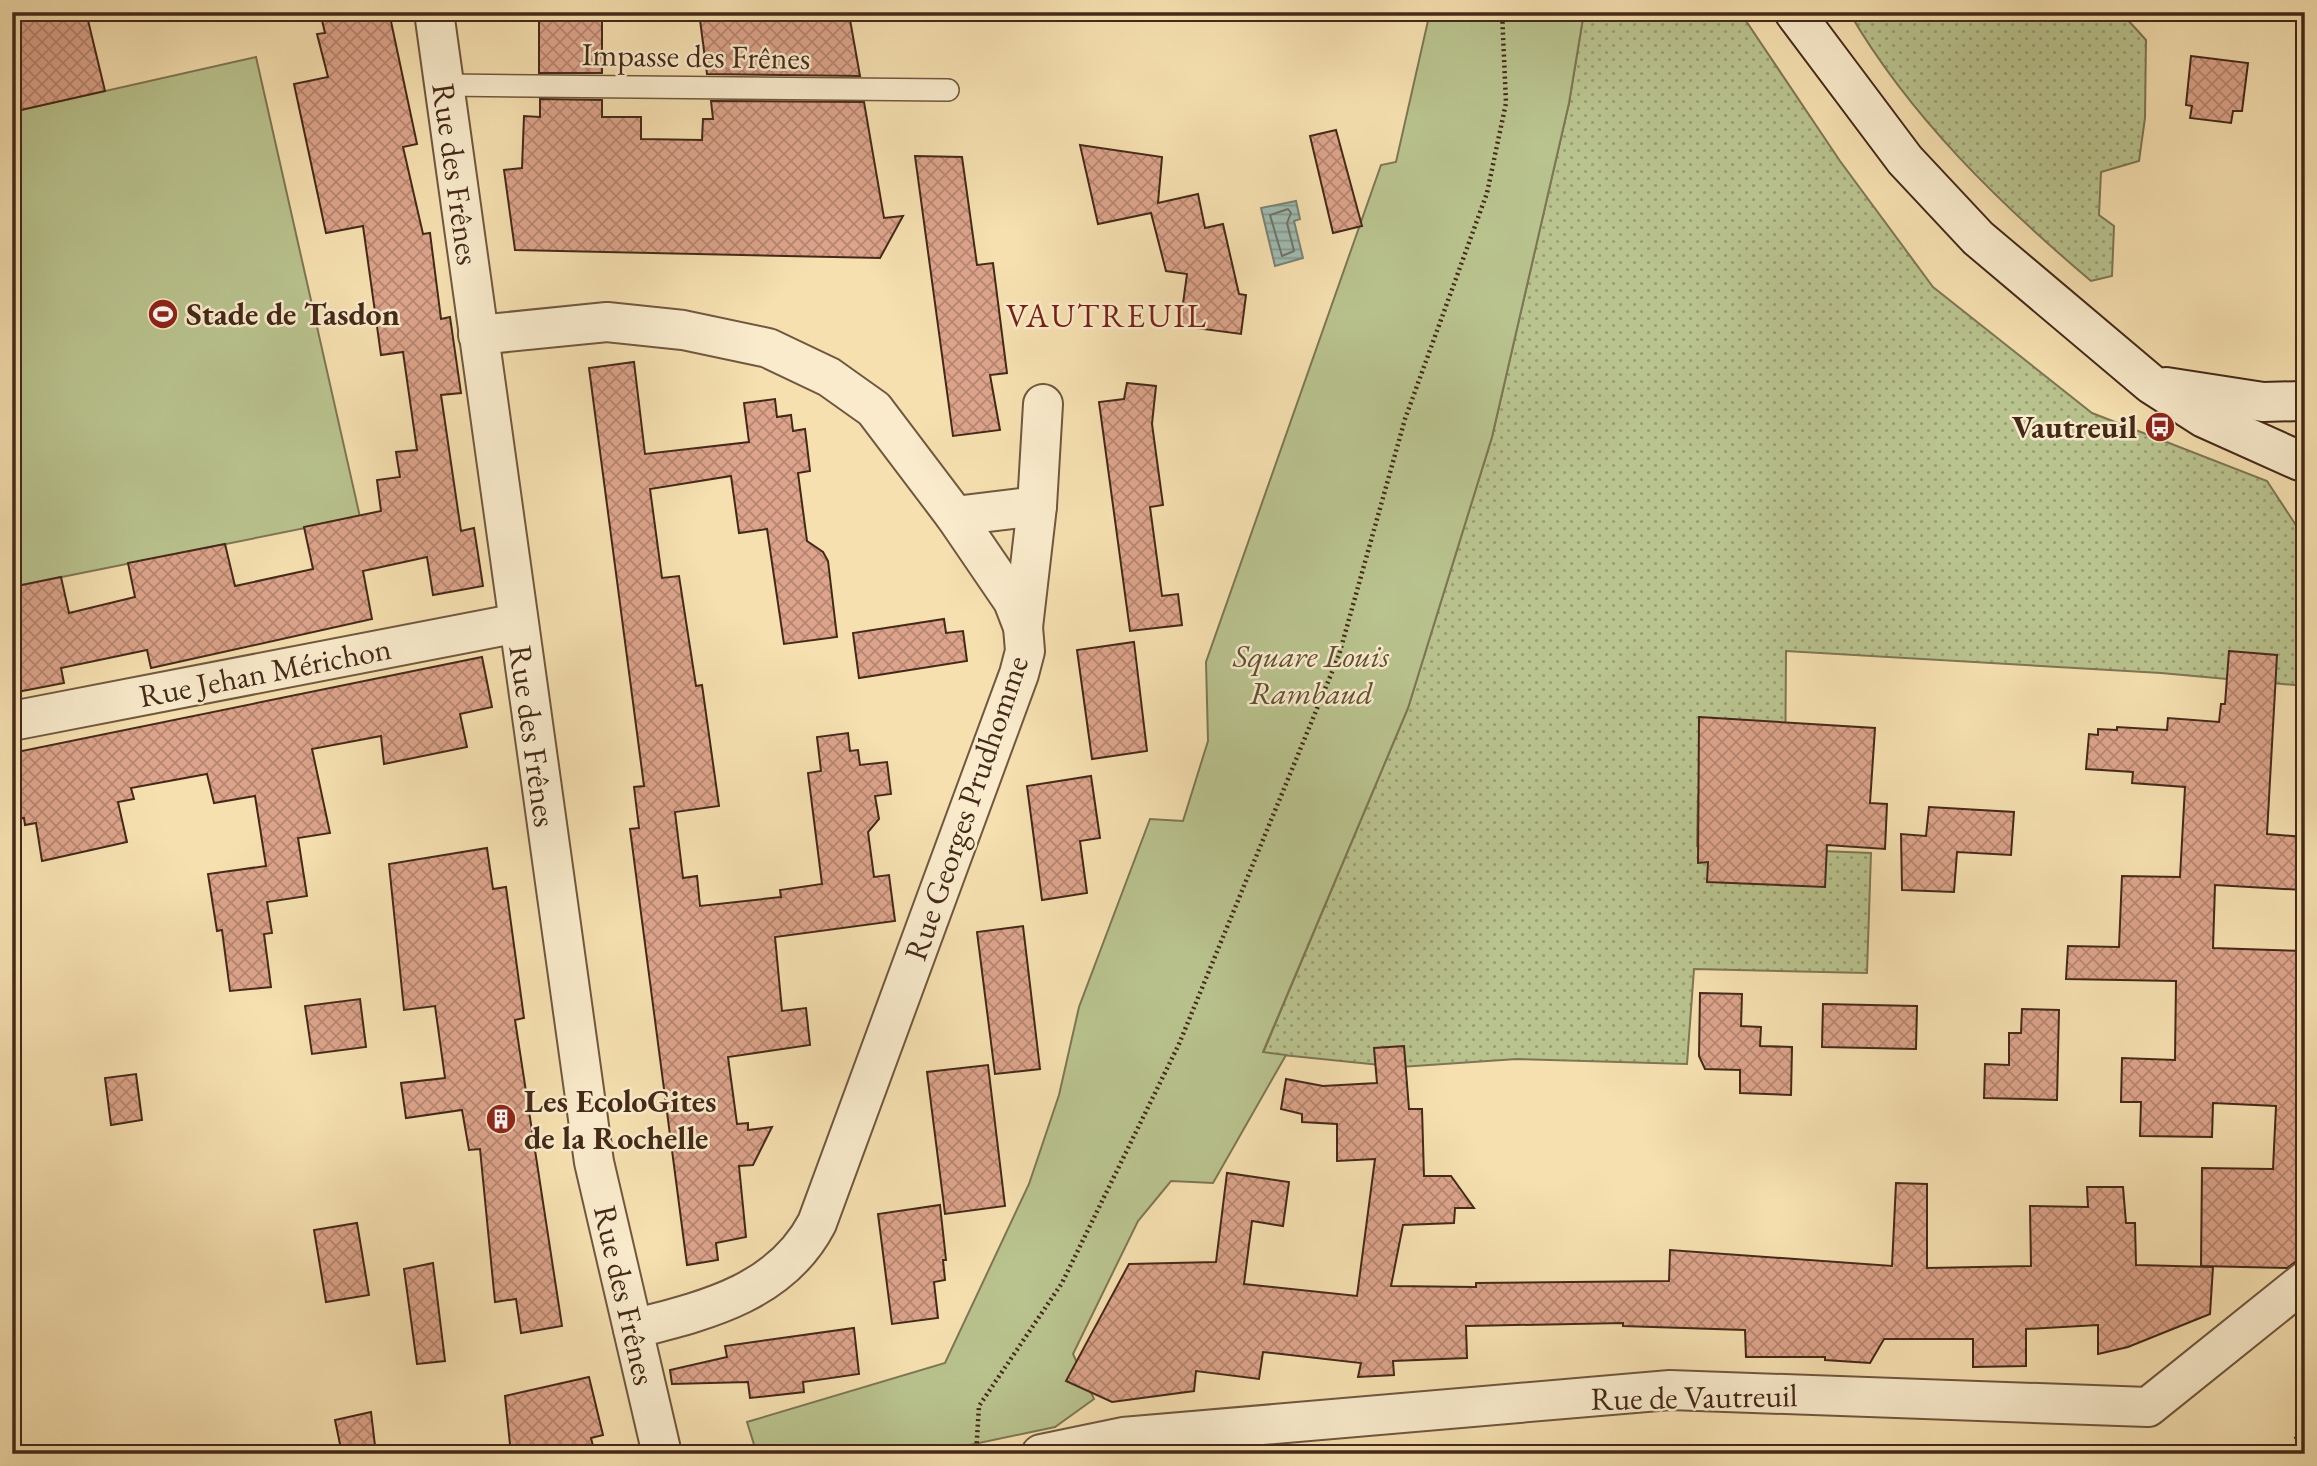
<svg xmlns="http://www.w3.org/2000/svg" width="2317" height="1466" font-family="'EB Garamond',serif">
<defs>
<pattern id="grass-dots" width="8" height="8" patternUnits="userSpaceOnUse" patternTransform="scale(1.75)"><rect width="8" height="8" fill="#b9c38e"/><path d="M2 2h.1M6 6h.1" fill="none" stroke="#989e73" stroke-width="1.8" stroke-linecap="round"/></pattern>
<pattern id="water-rules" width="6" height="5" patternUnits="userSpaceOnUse" patternTransform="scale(1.75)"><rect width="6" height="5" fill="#9ebcb2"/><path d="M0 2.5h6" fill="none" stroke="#829990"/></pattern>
<pattern id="building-cross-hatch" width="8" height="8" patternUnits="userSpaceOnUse" patternTransform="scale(1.75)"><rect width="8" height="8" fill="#dda48b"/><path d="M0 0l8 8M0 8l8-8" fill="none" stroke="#b58671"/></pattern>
</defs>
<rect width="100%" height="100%" fill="#f6e0b0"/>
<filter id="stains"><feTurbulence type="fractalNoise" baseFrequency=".00286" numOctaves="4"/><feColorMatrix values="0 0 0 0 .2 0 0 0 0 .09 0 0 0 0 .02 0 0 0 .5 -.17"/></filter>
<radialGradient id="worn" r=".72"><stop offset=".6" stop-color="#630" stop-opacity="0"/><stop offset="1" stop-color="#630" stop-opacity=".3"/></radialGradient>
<g fill="url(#grass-dots)" stroke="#7e7654" stroke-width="2">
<path d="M 1584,12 L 1740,12 L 1840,161 L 1933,287 L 2092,413 L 2267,481 L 2305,539 L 2305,686 L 2161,673 L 1786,651 L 1785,798 L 1698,795 L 1697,846 L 1871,853 L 1867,973 L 1694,969 L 1687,1064 L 1517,1059 L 1400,1067 L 1263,1053 L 1408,708 L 1492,437 L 1569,103 Z"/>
<path d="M 1849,12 L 2104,12 L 2126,18 L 2146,40 L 2145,118 L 2139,161 L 2101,172 L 2099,215 L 2114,226 L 2112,276 L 2091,281 C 1999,203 1910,117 1849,12 Z"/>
</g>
<g fill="#b9c38e" stroke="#7e7654" stroke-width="2">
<path d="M 1430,12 L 1584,12 L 1569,103 L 1492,437 L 1408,708 L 1263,1052 L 1286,1055 L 1213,1183 L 1171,1181 L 1138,1221 L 1073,1354 L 1094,1399 L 1055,1427 L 927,1454 L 757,1454 L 747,1422 L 945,1363 L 1029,1184 L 1059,1095 L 1079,1007 L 1150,819 L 1183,821 L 1208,741 L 1206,662 L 1381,165 L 1396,162 Z"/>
<path d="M 256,57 L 360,517 L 12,587 L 12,112 Z"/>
</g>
<path fill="url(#water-rules)" stroke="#7a8175" stroke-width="2" d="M 1296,201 L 1300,219 L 1294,221 L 1303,258 L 1275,266 L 1261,208 Z"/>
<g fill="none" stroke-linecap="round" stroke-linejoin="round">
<path stroke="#717266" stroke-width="2" d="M 1288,209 L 1291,213 L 1287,223 L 1294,251 L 1282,256 L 1270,215 Z"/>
</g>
<g fill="url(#building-cross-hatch)" stroke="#442919" stroke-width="2">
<path d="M 12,12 L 86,12 L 105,91 L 12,112 Z"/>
<path d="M 320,12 L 389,12 L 417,144 L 403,147 L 423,234 L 430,233 L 441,319 L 450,317 L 461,393 L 441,395 L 461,531 L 474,528 L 483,586 L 433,595 L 427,557 L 363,571 L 372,619 L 151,668 L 147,650 L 61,668 L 64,683 L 12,693 L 12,587 L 61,577 L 69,613 L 135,597 L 128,563 L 225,544 L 235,586 L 313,569 L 304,527 L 381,511 L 377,480 L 400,477 L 396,452 L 417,450 L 403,352 L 381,355 L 363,226 L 326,233 L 294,84 L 328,77 L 317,34 L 325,33 Z"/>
<path d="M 539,12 L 585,12 L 585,19 L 602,19 L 602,73 L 539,73 Z"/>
<path d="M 699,12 L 828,12 L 829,16 L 849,14 L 860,76 L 707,74 Z"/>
<path d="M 2191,56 L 2248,63 L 2242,111 L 2233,111 L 2231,123 L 2190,118 L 2192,106 L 2186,105 Z"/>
<path d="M 540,99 L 602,100 L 602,117 L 641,117 L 641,139 L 702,140 L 703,119 L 713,119 L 711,101 L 864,102 L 884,218 L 903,216 L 880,258 L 515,250 L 504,170 L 522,168 L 524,116 L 540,117 Z"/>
<path d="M 1336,130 L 1362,226 L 1333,233 L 1310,136 Z"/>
<path d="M 1080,145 L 1162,157 L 1158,203 L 1198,194 L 1205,228 L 1223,224 L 1239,294 L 1246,295 L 1241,334 L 1180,326 L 1187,274 L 1166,271 L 1151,213 L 1098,224 Z"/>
<path d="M 915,156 L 962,157 L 977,265 L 993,263 L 1007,373 L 990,375 L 1000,430 L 953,436 Z"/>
<path d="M 634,362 L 645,454 L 749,442 L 744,403 L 775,399 L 777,417 L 791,415 L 793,431 L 805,429 L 810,471 L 798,473 L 807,541 L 823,552 L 828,561 L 837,637 L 784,644 L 767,529 L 739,533 L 731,476 L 650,489 L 662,578 L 679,576 L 696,686 L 702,685 L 719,806 L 675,812 L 683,878 L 697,876 L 700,906 L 781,897 L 780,890 L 822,884 L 808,773 L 821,771 L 817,737 L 848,733 L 850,751 L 858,750 L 860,765 L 887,762 L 891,794 L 875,796 L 879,819 L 868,832 L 874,877 L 889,875 L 895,921 L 775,937 L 782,1011 L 806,1008 L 810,1045 L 728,1057 L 737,1124 L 748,1123 L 748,1130 L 772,1127 L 753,1165 L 739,1166 L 746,1237 L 716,1243 L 718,1260 L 687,1265 L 630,829 L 639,828 L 634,787 L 644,786 L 589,368 Z"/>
<path d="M 1127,383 L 1156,386 L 1152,424 L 1163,505 L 1150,507 L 1162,596 L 1178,594 L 1182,625 L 1130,631 L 1099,402 L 1124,399 Z"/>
<path d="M 944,619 L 946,633 L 963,631 L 967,661 L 859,678 L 853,633 Z"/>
<path d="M 1134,642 L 1147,751 L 1092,759 L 1077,650 Z"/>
<path d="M 2229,651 L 2277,655 L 2267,834 L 2305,837 L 2303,890 L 2215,885 L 2213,948 L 2305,951 L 2305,1255 L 2287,1268 L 2201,1266 L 2202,1168 L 2273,1169 L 2276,1106 L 2213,1103 L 2212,1137 L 2140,1136 L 2141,1102 L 2121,1102 L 2122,1058 L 2175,1060 L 2176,981 L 2066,979 L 2068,946 L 2119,947 L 2122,876 L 2180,877 L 2185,787 L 2132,783 L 2133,772 L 2086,769 L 2089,734 L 2098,735 L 2098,729 L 2117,730 L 2117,727 L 2167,730 L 2168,718 L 2219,722 L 2221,704 L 2225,704 Z"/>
<path d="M 482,657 L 492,707 L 460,714 L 467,747 L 384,764 L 381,736 L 312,749 L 330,833 L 298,838 L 307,896 L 267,902 L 272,933 L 264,934 L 271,987 L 230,991 L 222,930 L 217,931 L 208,874 L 266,866 L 255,796 L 214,803 L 207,774 L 131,788 L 134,799 L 118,802 L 127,842 L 42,861 L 36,823 L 25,825 L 24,818 L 12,820 L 12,753 Z"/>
<path d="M 1699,717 L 1875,728 L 1870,803 L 1887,804 L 1885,849 L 1827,845 L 1825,887 L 1707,882 L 1708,862 L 1698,863 Z"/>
<path d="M 1091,776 L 1100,838 L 1080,841 L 1087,893 L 1042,900 L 1027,786 Z"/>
<path d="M 1929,807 L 2014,812 L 2011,855 L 1957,852 L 1954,892 L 1902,890 L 1901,834 L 1926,836 Z"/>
<path d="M 487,848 L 493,889 L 506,887 L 524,1018 L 515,1020 L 562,1326 L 521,1333 L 516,1299 L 495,1302 L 480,1149 L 469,1150 L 462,1110 L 406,1118 L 401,1083 L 445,1078 L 435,1006 L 404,1010 L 389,864 Z"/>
<path d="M 1023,926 L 1040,1069 L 995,1074 L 977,932 Z"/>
<path d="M 1700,993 L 1742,994 L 1741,1026 L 1761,1027 L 1760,1046 L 1792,1047 L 1791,1095 L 1740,1093 L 1740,1070 L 1705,1069 L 1699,1056 Z"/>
<path d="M 360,999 L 366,1047 L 312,1054 L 305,1006 Z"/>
<path d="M 1823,1004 L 1917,1006 L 1916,1049 L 1822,1047 Z"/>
<path d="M 2022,1009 L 2059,1010 L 2057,1100 L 1984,1098 L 1985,1064 L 2009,1065 L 2009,1033 L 2021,1033 Z"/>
<path d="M 1404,1046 L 1409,1109 L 1422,1109 L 1424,1176 L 1451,1176 L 1474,1208 L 1455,1208 L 1454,1223 L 1403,1225 L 1391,1286 L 1476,1287 L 1476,1283 L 1669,1281 L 1670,1250 L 1892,1266 L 1896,1183 L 1927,1184 L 1927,1268 L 2031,1266 L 2030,1206 L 2088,1207 L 2087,1187 L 2123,1187 L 2126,1223 L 2135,1223 L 2136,1265 L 2213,1267 L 2210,1314 L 2128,1347 L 2098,1354 L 2098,1325 L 2026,1329 L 2026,1366 L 1973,1367 L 1973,1339 L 1884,1339 L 1870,1363 L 1825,1360 L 1825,1357 L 1746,1357 L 1745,1330 L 1623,1326 L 1623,1323 L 1466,1326 L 1467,1358 L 1393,1361 L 1394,1375 L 1358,1377 L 1361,1363 L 1263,1352 L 1259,1379 L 1196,1371 L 1194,1391 L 1112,1402 L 1066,1381 L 1129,1264 L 1216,1262 L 1227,1173 L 1289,1182 L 1283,1226 L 1252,1221 L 1244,1284 L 1357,1296 L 1375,1159 L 1337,1161 L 1337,1124 L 1302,1122 L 1302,1114 L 1281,1109 L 1286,1079 L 1323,1086 L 1377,1083 L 1374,1048 Z"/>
<path d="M 988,1065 L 1005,1206 L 945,1214 L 927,1072 Z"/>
<path d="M 136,1074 L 142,1120 L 111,1125 L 105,1078 Z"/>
<path d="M 940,1205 L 946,1260 L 943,1260 L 945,1280 L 934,1282 L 938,1318 L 892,1324 L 878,1214 Z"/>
<path d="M 357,1223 L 369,1295 L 326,1302 L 314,1230 Z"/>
<path d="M 433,1263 L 445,1361 L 417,1364 L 404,1269 Z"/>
<path d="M 854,1328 L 859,1374 L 803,1382 L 804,1392 L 750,1398 L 748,1382 L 672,1384 L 670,1370 L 727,1357 L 725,1346 Z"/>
<path d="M 589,1377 L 603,1435 L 591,1438 L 595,1454 L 511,1454 L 505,1396 Z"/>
<path d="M 371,1412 L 376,1454 L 342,1454 L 335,1420 Z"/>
</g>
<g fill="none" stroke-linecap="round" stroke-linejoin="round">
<g stroke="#70573f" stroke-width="24">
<path id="service" d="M 444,85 L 948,90"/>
</g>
<g stroke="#70573f" stroke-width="42">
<g id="minor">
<path d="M 434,12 L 594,1162 L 662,1454"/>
<path d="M 478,335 L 607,322 L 683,330 L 768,348 L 829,377 L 874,409 L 955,516 L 1013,601 L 1023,627 L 1025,651 L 1019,674 L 817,1223 C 780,1294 703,1311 633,1329"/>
<path d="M 955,516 L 1037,506"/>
<path d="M 1023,627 L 1037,506 L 1043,404"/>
<path d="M 12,721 L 518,623"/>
<path d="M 1041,1454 L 1123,1437 L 1670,1390 L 2148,1407 L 2305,1281"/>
</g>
</g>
<g stroke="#442919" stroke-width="42">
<g id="secondary">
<path d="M 1794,12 L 1905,160 L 1978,238 L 2151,384 L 2204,418 L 2300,461"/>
<path d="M 2166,387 L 2263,402 L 2302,401"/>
</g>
</g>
<path stroke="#442919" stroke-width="4.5" stroke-dasharray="2 3.5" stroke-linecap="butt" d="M 976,1454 L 979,1406 L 1062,1283 L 1179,1044 L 1339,655 L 1405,419 L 1487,193 L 1506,103 L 1502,12"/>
<use href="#service" stroke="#f9ebcc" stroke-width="21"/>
<use href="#minor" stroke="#f9ebcc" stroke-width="38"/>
<use href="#secondary" stroke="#f9ebcc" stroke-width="38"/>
<path stroke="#442919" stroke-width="5" stroke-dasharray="12 12" stroke-linecap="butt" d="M 2276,1454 L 2305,1432"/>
</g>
<defs>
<g id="stadium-disc" transform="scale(1.575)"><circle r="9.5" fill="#8f2418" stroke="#f9ebcc"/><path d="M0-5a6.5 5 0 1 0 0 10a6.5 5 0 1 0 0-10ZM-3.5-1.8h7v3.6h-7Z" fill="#fff"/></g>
<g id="bus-disc" transform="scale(1.575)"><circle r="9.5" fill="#8f2418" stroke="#f9ebcc"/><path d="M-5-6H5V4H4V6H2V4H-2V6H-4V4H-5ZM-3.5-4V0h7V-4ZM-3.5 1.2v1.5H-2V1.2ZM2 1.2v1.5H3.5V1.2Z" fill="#fff"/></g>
<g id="building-disc" transform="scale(1.575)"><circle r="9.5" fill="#8f2418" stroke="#f9ebcc"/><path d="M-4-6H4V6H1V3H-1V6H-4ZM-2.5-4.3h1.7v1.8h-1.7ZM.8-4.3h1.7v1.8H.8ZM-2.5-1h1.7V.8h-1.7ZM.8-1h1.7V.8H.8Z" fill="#fff"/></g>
</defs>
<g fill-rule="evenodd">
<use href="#stadium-disc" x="163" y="314"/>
<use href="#bus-disc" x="2160" y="427"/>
<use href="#building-disc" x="501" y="1119"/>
</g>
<g text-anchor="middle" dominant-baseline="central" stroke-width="5" stroke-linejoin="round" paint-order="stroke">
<g font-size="32" fill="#442919" stroke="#f9ebcc">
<text transform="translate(696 56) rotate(1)">Impasse des Frênes</text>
<text transform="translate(456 174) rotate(82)">Rue des Frênes</text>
<text transform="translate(265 672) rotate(-11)">Rue Jehan Mérichon</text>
<text transform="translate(533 736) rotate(82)">Rue des Frênes</text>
<text transform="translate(966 808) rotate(-71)">Rue Georges Prudhomme</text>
<text transform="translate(625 1295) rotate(77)">Rue des Frênes</text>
<text transform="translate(1694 1397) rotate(-1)">Rue de Vautreuil</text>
</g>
<g font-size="32" font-weight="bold" fill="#442919" stroke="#f9ebcc" text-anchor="start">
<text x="186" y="314">Stade de Tasdon</text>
<text x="2137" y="427" text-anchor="end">Vautreuil</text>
<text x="524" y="1101">Les EcoloGites<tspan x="524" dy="37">de la Rochelle</tspan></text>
</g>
<g font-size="32" font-style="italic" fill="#615036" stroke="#f9ebcc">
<text x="1311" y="656">Square Louis<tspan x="1311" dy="37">Rambaud</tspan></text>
</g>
<g font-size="33" letter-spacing="2" fill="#7a1f14" stroke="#f9ebcc">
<text x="1107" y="315">VAUTREUIL</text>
</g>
</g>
<rect width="2317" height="1466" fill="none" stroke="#f6e0b0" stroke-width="42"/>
<rect x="14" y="14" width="2289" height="1438" fill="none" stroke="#442919" stroke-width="3.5"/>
<rect x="21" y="21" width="2275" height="1424" fill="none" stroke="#442919" stroke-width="2"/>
<rect width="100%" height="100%" filter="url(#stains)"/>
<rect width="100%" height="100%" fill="url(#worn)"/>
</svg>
